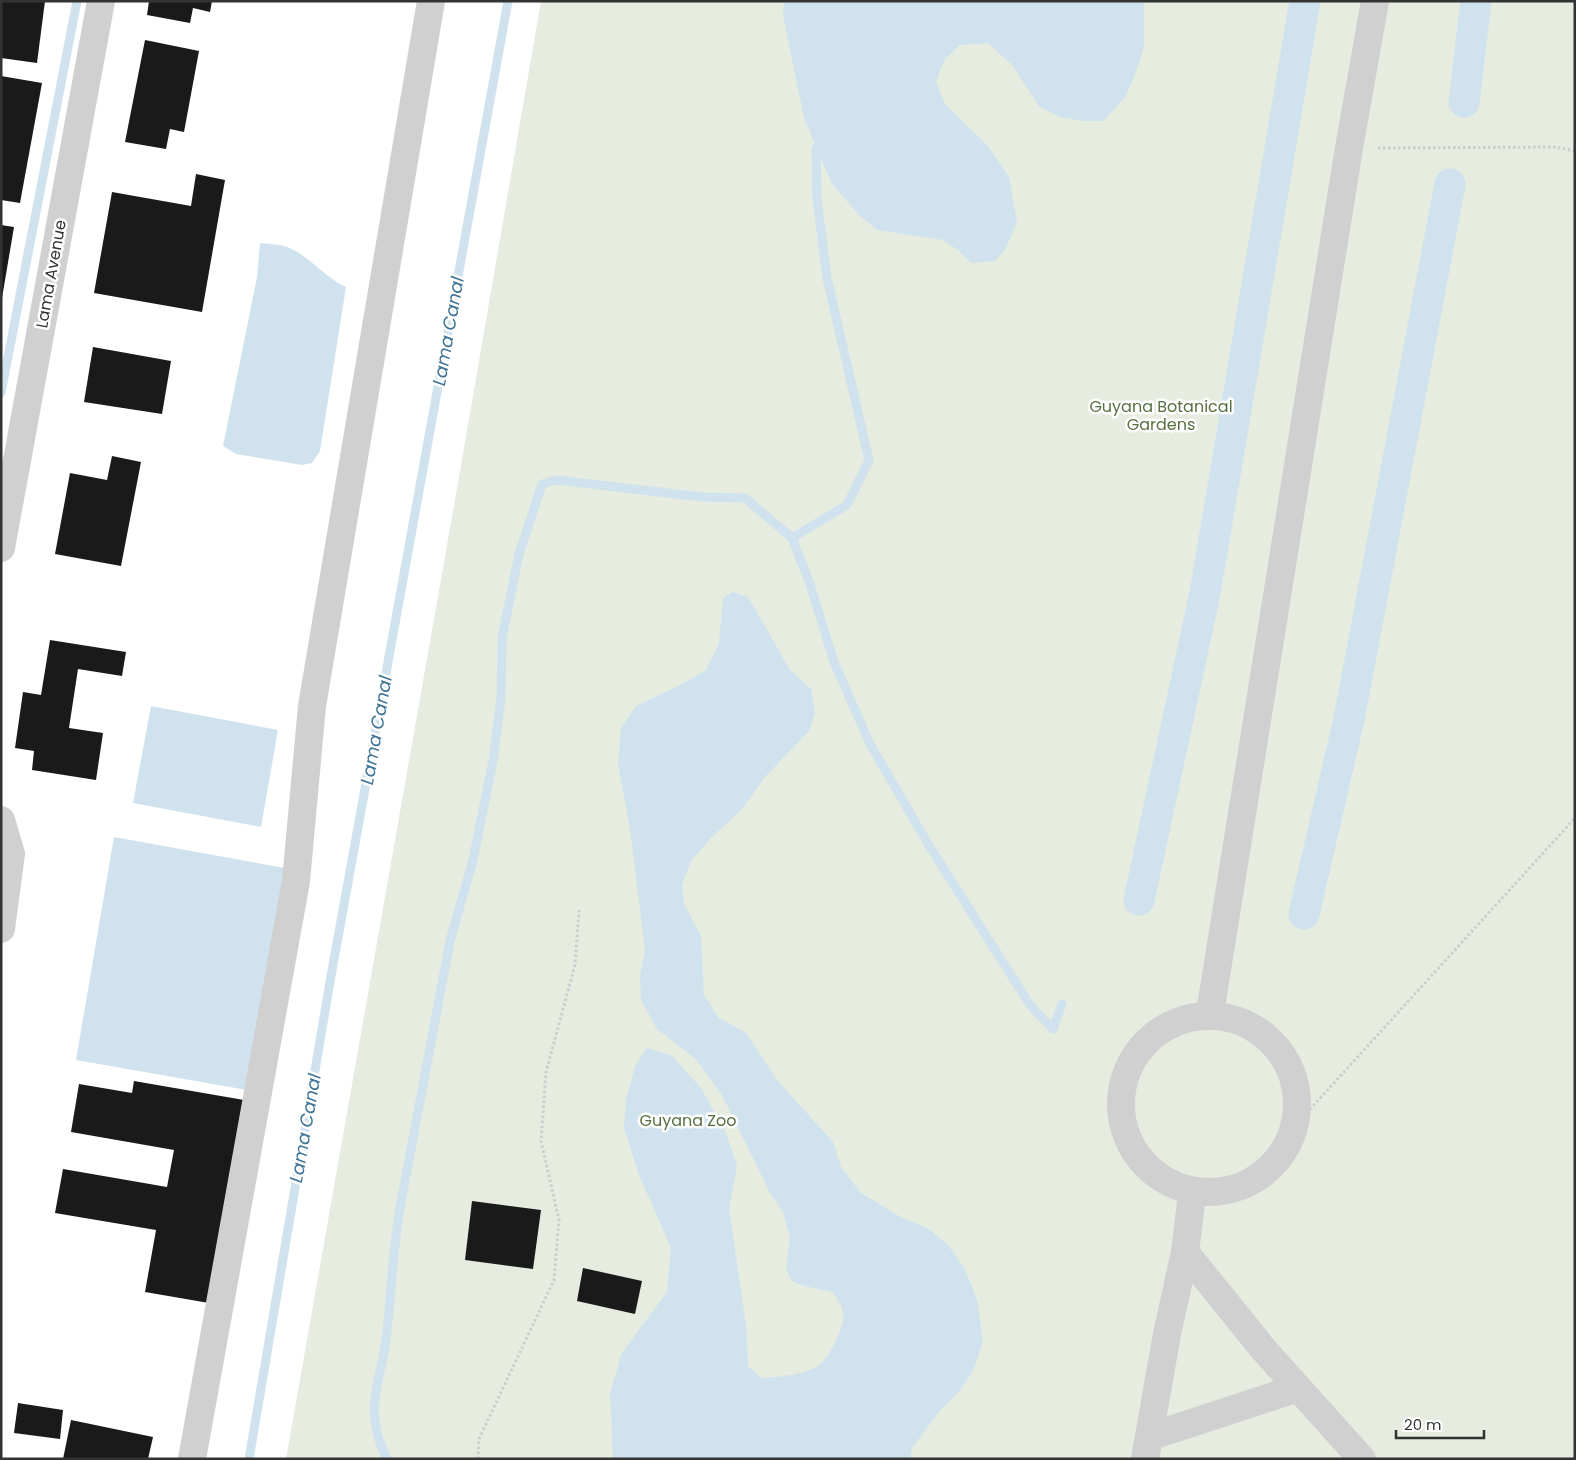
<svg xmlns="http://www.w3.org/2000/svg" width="1576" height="1460" font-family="Poppins,sans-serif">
<rect width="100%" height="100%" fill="#fff"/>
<path fill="#e6ecdf" d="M 541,1 L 1575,1 L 1575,1459 L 286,1459 L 459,477 Z"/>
<g fill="#cfe2ee">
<path d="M 784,1 L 1144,1 L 1144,46 L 1135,75 L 1125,97 L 1104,121 L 1084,121 L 1059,117 L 1039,106 L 1012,65 L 988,43 L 960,45 L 945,59 L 936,81 L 945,104 L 988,146 L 1009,177 L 1017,222 L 1006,248 L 995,261 L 971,263 L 958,250 L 943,240 L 877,230 L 859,215 L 832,184 L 804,118 L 783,15 Z"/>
<path d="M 260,243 C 268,244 277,244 284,246 C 308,253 323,277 346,287 L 320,451 L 312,463 L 302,465 L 236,454 L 223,446 L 257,277 Z"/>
<path d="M 733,592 L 748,597 L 790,670 L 811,689 L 815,713 L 809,731 L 764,778 L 743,808 L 712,837 L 691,861 L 682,885 L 684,904 L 701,936 L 704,995 L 719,1018 L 746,1033 L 777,1080 L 833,1142 L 841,1167 L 860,1192 L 897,1215 L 929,1229 L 948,1245 L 965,1269 L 977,1300 L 983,1340 L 974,1369 L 961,1389 L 938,1413 L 912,1448 L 910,1459 L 613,1459 L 610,1393 L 622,1353 L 667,1292 L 671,1248 L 639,1175 L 624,1128 L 626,1100 L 635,1066 L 647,1048 L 671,1055 L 701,1088 L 725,1131 L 737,1166 L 729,1208 L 746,1325 L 748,1366 L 762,1378 C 780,1377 804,1375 819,1365 C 829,1358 846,1325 843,1313 C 842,1305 837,1299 833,1292 L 804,1286 L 792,1281 L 786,1269 L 790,1238 L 783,1212 L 770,1193 L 723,1097 L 696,1059 L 657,1029 L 641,1000 L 640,975 L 645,951 L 630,828 L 618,765 L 621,728 L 636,706 L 680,685 L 706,670 L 719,643 L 723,598 Z"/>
<path d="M 151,706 L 278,730 L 261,827 L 133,803 Z"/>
<path d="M 114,837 L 285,868 L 247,1090 L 76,1060 Z"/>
</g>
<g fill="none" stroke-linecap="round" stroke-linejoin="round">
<g stroke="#cfe2ee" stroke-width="9">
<path d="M 1,393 L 77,1"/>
<path d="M 792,538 L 847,505 L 869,460 L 827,278 L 817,198 L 816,148"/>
<path d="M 249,1459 L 331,976 L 508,1"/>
<path d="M 387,1459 C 361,1407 382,1382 387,1332 C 391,1292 393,1253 399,1213 L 450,941 L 473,860 L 493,761 L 501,698 L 502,638 L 519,554 L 542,484 L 556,480 L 702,497 L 745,498 L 792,538 L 810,584 L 834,662 L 870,744 L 928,844 L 1030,1005 L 1053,1029 L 1062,1004"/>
</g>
<g stroke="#cfe2ee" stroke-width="31">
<path d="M 1464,102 L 1476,1"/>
<path d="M 1139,900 L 1205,593 L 1305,1"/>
<path d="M 1304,914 L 1349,719 L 1450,184"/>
</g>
</g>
<g fill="#1a1a1a">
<path d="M 1,1 L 45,1 L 37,63 L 1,58 Z"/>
<path d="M 149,1 L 212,1 L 210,12 L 193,8 L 190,23 L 147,15 Z"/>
<path d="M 145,40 L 199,51 L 184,132 L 170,129 L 166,149 L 125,142 Z"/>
<path d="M 1,76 L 42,83 L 20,203 L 1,200 Z"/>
<path d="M 196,174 L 225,180 L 202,312 L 94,293 L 112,192 L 191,206 Z"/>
<path d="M 1,225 L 14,227 L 2,298 L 1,298 Z"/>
<path d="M 93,347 L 171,361 L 162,414 L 84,402 Z"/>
<path d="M 112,456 L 141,462 L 121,566 L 55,554 L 70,473 L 107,480 Z"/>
<path d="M 50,640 L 126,652 L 122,676 L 78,669 L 69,728 L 103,733 L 96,780 L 32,770 L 34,751 L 15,748 L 23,692 L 41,695 Z"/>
<path d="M 134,1081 L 244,1100 L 209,1303 L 145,1292 L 156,1230 L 55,1213 L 63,1169 L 167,1187 L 174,1150 L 71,1132 L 79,1084 L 132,1093 Z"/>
<path d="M 472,1201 L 541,1210 L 533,1269 L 465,1260 Z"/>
<path d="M 583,1268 L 642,1281 L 635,1314 L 577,1301 Z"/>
<path d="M 18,1403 L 63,1410 L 60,1439 L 14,1433 Z"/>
<path d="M 71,1420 L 153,1437 L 148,1459 L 63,1459 Z"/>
</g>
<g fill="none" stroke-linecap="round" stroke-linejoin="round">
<g stroke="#cdcdcd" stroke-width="3" stroke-dasharray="2.5 2.5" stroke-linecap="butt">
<path d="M 1378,148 L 1555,147 L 1575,151"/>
<path d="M 1293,1128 L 1575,818"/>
<path d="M 478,1459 L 479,1439 L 554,1280 L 559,1220 L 541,1141 L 546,1072 L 575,965 L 579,910"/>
</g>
<g stroke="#d0d0d0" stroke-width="28">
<path d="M 1,548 L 101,1"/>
<path d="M 1,820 L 11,854 L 1,929"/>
<path d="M 1210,1013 L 1349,148 L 1375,1"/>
<circle cx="1209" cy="1104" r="88"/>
<path d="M 1185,1252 L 1264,1350 L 1362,1459"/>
<path d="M 1149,1437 L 1298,1388"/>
<path d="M 192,1459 L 296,881 L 312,706 L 431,1"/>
<path d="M 1145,1459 L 1167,1334 L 1185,1252 L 1192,1194"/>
</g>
</g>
<g text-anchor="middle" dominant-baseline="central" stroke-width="5" stroke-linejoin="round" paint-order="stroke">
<g font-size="16" fill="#333" stroke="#fff">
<text transform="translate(51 274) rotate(-80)">Lama Avenue</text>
</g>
<g font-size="16" fill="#56703f" stroke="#fff">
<text x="1161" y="406">Guyana Botanical<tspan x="1161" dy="18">Gardens</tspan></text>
<text x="688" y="1120">Guyana Zoo</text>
</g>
<g font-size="18" font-style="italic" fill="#3f7597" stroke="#fff">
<text transform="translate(448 331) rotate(-80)">Lama Canal</text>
<text transform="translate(376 730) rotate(-80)">Lama Canal</text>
<text transform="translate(305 1128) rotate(-80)">Lama Canal</text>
</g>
</g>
<rect width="1576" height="1460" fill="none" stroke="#333333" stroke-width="5"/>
<path d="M1396 1430v8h88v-8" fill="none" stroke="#333333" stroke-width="2.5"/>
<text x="1404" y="1430" font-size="15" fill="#333333" stroke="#ffffff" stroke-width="4" paint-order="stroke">20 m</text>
</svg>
